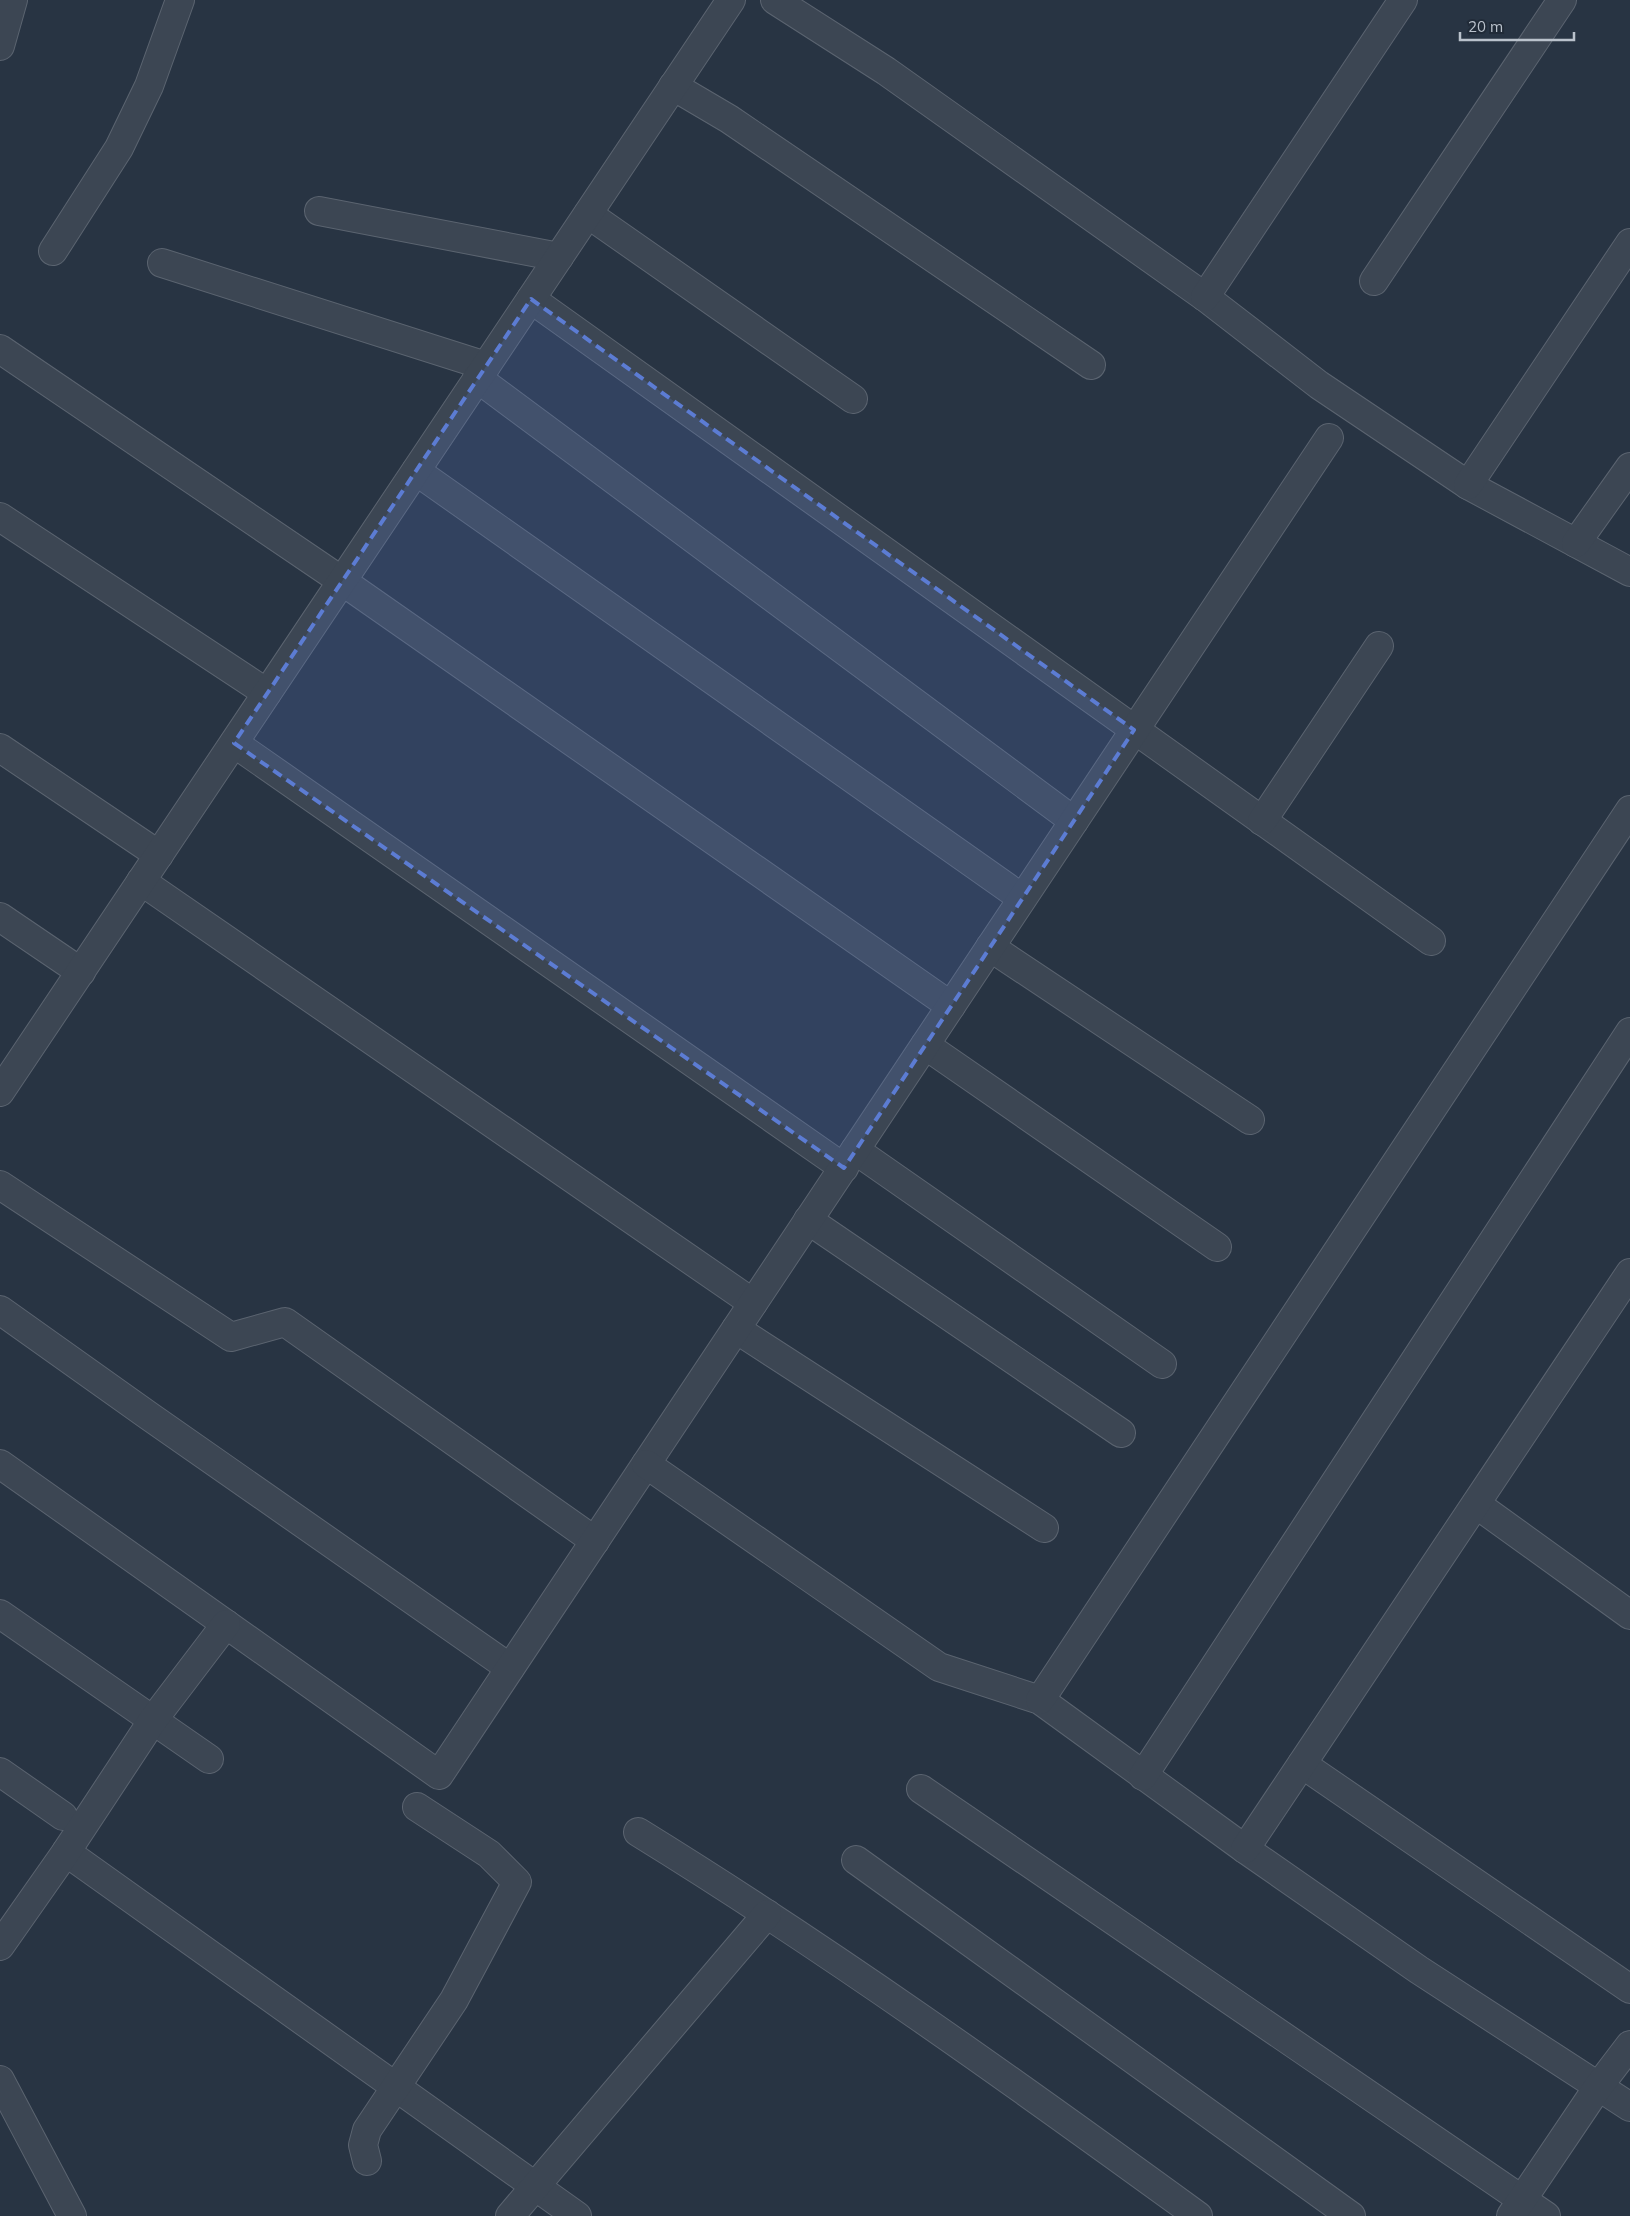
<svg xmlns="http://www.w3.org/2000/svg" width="1630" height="2216" font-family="Mulish,sans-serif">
<rect width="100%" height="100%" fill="#283443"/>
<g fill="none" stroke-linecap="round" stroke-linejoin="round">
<g stroke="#5b6470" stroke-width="30">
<g id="minor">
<path d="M 775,0 L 886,71 L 1205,297 L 1319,385 L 1468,485 L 1630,572"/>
<path d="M 0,46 L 13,0"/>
<path d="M 673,86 L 729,119 L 1091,365"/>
<path d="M 319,211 L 559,257"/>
<path d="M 588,214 L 853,399"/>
<path d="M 53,251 L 119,148 L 149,86 L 180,0"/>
<path d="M 162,263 L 486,366"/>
<path d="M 1374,281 L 1562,0"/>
<path d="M 1205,297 L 1403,0"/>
<path d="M 531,299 L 1431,941"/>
<path d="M 0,349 L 342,581 L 951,1006"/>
<path d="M 477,378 L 1074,821"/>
<path d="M 416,471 L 1022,898"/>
<path d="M 1468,485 L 1630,243"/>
<path d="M 0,517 L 267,693"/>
<path d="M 1576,543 L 1630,467"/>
<path d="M 234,743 L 844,1168"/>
<path d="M 0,748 L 159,855"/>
<path d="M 1262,821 L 1379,646"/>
<path d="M 141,881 L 753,1303"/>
<path d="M 0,917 L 81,972"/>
<path d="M 990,947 L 1250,1120"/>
<path d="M 925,1045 L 1217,1247"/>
<path d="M 0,1092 L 731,0"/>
<path d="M 855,1150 L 1162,1364"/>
<path d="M 0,1185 L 231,1337 L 285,1322 L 595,1541"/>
<path d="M 808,1220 L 1121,1433"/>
<path d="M 0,1310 L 149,1416 L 510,1668"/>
<path d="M 736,1329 L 1044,1528"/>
<path d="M 0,1464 L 439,1775 L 1329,438"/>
<path d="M 646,1464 L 939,1667 L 1040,1700 L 1245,1849 L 1419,1970 L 1630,2107"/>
<path d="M 1476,1504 L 1630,1615"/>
<path d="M 0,1614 L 209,1759"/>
<path d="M 1040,1700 L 1630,810"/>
<path d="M 1302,1764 L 1630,1989"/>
<path d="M 0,1772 L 63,1816"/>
<path d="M 1143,1776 L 1630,1032"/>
<path d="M 921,1789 L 1546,2216"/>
<path d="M 638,1832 C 831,1951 1015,2083 1198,2216"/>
<path d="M 1245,1849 L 1630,1273"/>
<path d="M 66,1852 L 577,2216"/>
<path d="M 856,1860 L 1351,2216"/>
<path d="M 0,1946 L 66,1852 L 153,1720 L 226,1624"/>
<path d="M 0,2080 L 72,2216"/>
<path d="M 367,2161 L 363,2145 L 367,2130 L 454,2000 L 517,1882 L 489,1854 L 417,1807"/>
<path d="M 510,2216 L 767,1914"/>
<path d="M 1511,2216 L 1598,2087 L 1630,2045"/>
</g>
</g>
<use href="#minor" stroke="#3c4653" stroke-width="28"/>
</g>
<path fill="#5c7cd3" fill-opacity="0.2" stroke="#5c7cd3" stroke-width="4" stroke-dasharray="10 6" stroke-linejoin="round" d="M 531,299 L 1134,730 L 844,1168 L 234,743 Z"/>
<path d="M1460 32v8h114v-8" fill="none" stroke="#bac2cc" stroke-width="2.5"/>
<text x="1468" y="32" font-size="15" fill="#bac2cc" stroke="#212b38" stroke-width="4" paint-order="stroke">20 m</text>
</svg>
